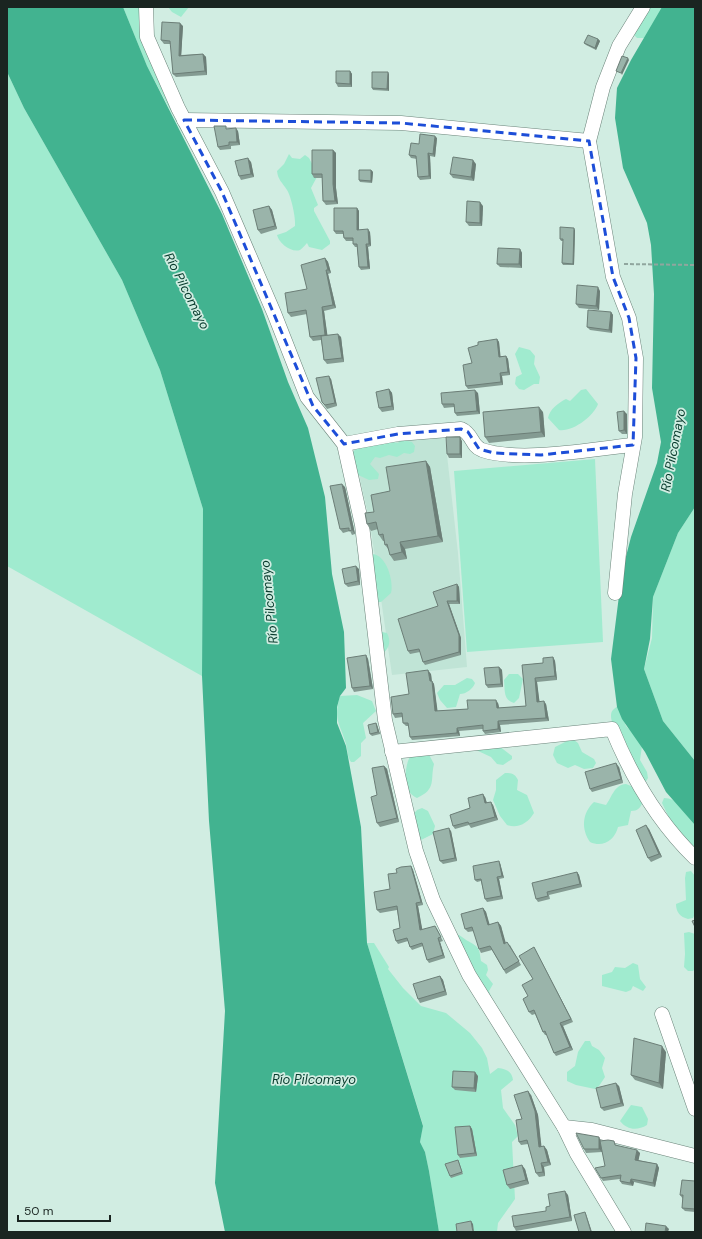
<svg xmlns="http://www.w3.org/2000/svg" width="702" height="1239" font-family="'DM Sans',sans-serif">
<rect width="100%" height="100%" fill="#d1ede2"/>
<path fill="#c0e4d6" d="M 445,437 L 458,553 L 467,667 L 392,675 L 370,523 L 353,448 L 394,439 Z"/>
<g fill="#a0ebcf">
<path d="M 123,7 L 148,7 L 144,25 L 168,72 L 186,140 L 147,66 Z"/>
<path d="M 168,7 L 189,7 L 181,17 L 172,12 Z"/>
<path d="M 646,7 L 666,7 L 645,38 L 637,38 L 632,33 Z"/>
<path d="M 7,72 L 24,108 L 122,280 L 160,370 L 203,509 L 202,676 L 7,566 Z"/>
<path d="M 289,154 L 292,158 L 300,159 L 305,155 L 309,158 L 318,175 L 311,188 L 318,205 L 314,208 L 314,211 L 330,241 L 330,244 L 322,250 L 309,247 L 307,243 C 305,245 303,248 300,250 C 291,253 279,243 277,235 L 286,232 L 295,226 C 296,218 291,196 287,190 C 282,182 278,180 277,171 L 284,164 Z"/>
<path d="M 519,347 L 530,350 L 535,356 L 534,364 L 540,377 L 539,384 L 534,384 L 524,390 L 519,389 L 515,384 L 516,377 L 522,374 L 515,354 Z"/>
<path d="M 586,389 L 598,404 C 594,416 573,432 559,430 L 548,418 C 550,409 558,403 566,399 L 570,401 L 581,390 Z"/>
<path d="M 402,440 L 412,442 L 415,446 L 414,452 L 410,454 L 404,453 L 397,457 L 389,455 L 380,458 L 375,457 L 370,464 L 379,474 L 378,479 L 369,480 L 356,474 L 350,455 L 358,447 L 369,447 L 376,443 L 387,441 L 398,443 Z"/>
<path d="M 595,459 L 603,642 L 467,652 L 454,471 Z"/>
<path d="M 695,507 L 695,761 L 663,721 L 644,669 L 652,638 L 653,597 L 678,533 Z"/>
<path d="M 371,554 C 386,553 394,581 391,593 L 381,602 L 378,602 Z"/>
<path d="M 382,632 L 387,633 C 391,640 390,648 383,653 Z"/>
<path d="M 509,674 L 518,674 L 523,679 L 519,698 L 514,703 C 503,700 505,690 504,680 Z"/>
<path d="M 467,678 L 472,679 L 475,683 C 473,689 466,694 460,694 L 456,707 L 447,708 L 440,700 L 437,693 L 444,685 L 455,685 Z"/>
<path d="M 357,695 L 372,701 L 376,711 L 363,723 L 366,738 L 361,743 L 361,756 L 354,762 L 351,762 C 347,757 348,751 346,744 C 340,723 333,720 340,696 Z"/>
<path d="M 618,706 L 626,726 L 640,741 L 642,746 L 640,760 L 647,772 L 648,778 L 645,783 C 637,769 611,730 611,716 C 611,710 614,709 618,706 Z"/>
<path d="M 569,740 L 574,740 L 578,743 L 582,752 L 594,759 L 596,763 L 593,768 L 584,769 L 575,765 L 568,768 L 557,763 L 553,755 L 555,747 Z"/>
<path d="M 499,746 L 512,756 L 512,759 L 503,765 L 497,764 L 491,757 L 476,750 Z"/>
<path d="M 427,751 L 434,764 C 430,780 437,789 417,798 C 413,796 408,792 407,787 C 404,781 406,762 410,757 C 416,752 420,751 427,751 Z"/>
<path d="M 505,773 C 512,773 515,774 518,780 L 517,790 L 527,795 L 534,813 C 528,823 518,829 507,825 L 500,816 L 493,800 L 496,790 L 496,780 Z"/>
<path d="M 626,784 L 636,788 L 643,802 C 640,808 638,811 631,811 L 628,825 L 618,827 C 615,840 603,848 590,842 C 581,829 582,813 594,802 L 606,805 C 612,797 614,785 626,784 Z"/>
<path d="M 664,798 C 676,798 690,812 695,823 C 698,829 695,843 695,851 L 673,826 L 662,803 Z"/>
<path d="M 422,808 L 428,811 L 435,826 L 433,834 L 421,840 L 419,839 L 412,816 L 417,810 Z"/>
<path d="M 691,871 L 695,876 L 695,914 L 693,918 L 688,919 C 680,917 676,912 676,904 L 686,900 L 685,878 L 686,872 Z"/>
<path d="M 689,932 L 695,934 L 695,969 L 693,971 L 688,971 L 684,967 L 685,954 L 684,933 Z"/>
<path d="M 456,934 C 461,935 464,939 468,941 C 480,948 479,948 481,961 L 487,965 L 488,970 L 486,975 L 493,984 L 489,991 L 492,999 L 450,941 Z"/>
<path d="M 367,943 L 374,943 L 389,967 L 388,969 L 403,988 L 421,1006 L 446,1013 L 470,1033 L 482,1048 L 487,1058 L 490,1074 L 498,1068 C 506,1069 512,1071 513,1080 L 501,1090 L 503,1108 L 515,1125 L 518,1136 L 512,1142 L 515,1199 L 498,1223 L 497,1232 L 439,1232 L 429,1171 L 425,1152 L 420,1142 L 423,1125 Z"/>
<path d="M 633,963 L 638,965 L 640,979 L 646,987 L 643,991 L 633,986 L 631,990 L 626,992 L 602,986 L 602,975 L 612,972 L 615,967 L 625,968 Z"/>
<path d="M 585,1041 L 590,1041 L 592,1046 L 599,1050 L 605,1058 L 602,1068 L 605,1077 L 599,1086 L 595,1089 L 576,1085 L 567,1081 L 567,1072 L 575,1066 L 578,1052 Z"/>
<path d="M 631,1105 L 642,1107 L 648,1119 L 647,1125 C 637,1131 627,1130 620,1121 Z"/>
</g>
<g fill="#42b390">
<path d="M 7,7 L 123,7 L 147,66 L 222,214 L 262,309 L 288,382 L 308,428 L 325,497 L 332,574 L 344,632 L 346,688 L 340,696 L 337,707 L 337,723 L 346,746 L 361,827 L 367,943 L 423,1126 L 420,1142 L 425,1152 L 429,1171 L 439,1232 L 225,1232 L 215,1183 L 225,1011 L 209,821 L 202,676 L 203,509 L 160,370 L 122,280 L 24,108 L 8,74 Z"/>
<path d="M 662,7 L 695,7 L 695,507 L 678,533 L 653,597 L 650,639 L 644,669 L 663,721 L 695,761 L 695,825 L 666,792 L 645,752 L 622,719 L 617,707 L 611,659 L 622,572 L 631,537 L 657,463 L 661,442 L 652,388 L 654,294 L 651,245 L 647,223 L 623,168 L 615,118 L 617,88 L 631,60 Z"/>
</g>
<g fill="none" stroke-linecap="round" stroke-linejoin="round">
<g stroke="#6b847a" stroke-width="15">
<g id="minor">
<path d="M 146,7 L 147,37 L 178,108 L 222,192 L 274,313 L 307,397 L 344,444 L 362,525 L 385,720 L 416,851 L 433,900 L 469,975 L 564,1127 L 577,1154 L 624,1232"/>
<path d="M 184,120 L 401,123 L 589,141"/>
<path d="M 344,444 L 398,434 L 461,429 C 473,434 471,446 482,450 C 521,463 591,449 633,445"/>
<path d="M 615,593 L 625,494 L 635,437 L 636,358 L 629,318 L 613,277 L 589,141 L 603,87 L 619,46 L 643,7"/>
<path d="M 392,752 L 612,729 C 632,778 657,821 695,858"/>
<path d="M 662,1014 L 695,1109"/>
<path d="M 564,1127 L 592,1130 L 695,1156"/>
</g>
</g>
<path stroke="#90a69e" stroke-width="2" stroke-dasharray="4 2" stroke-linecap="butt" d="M 624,264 L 695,265"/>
<use href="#minor" stroke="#fff" stroke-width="14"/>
</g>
<g fill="#849b92">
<path d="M 183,26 L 181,55 L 203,54 L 206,57 L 207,75 L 176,77 L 173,74 L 171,44 L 164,44 L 161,40 Z"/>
<path d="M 598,39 L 600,41 L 596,50 L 586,45 L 584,43 Z"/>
<path d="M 350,71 L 352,74 L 352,87 L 338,87 L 336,83 Z"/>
<path d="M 389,74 L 389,91 L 373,90 L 372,88 Z"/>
<path d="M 228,129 L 238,131 L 240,145 L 231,146 L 231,149 L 220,150 L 218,147 Z"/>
<path d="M 437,138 L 435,157 L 430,156 L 431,179 L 420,180 L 418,177 L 417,159 L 411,158 L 409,155 L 419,144 Z"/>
<path d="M 333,150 L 336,153 L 336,188 L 338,204 L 326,205 L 323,201 L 322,178 L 314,178 L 312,174 Z"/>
<path d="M 251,162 L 254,177 L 241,180 L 239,176 Z"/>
<path d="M 476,164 L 474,181 L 453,178 L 450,174 Z"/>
<path d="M 371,170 L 373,172 L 372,183 L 360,182 L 359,180 Z"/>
<path d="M 269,206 L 272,210 L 277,229 L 261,234 L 258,230 Z"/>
<path d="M 483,206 L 482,226 L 469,226 L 466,222 Z"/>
<path d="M 357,208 L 359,211 L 359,230 L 370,232 L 371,246 L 368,247 L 370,269 L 361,270 L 359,267 L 357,247 L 355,247 L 353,244 L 353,241 L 346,241 L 344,238 L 343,234 L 336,234 L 334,231 Z"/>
<path d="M 575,230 L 574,265 L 563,265 L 562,263 L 563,241 L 561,241 L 560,239 Z"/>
<path d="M 520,249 L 522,253 L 522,268 L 500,267 L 497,264 Z"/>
<path d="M 325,258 L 328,262 L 331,273 L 328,274 L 336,308 L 324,311 L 327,335 L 341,337 L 344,362 L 327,364 L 324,360 L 321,340 L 313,341 L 310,337 L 307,314 L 291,317 L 288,313 L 307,289 Z"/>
<path d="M 600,291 L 599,310 L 579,308 L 576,304 Z"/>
<path d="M 611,312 L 613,315 L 612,333 L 590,330 L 587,327 Z"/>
<path d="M 497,339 L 499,342 L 500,356 L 506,356 L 508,359 L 510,375 L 502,376 L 503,385 L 468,389 L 466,386 L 472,363 Z"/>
<path d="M 331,379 L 337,406 L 327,409 L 322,402 Z"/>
<path d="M 389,389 L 392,393 L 394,410 L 382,412 L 379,408 Z"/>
<path d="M 478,393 L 480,414 L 457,416 L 455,413 L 454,407 L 444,408 L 442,404 Z"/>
<path d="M 543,412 L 545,437 L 489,443 L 485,437 Z"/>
<path d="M 627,414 L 627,434 L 622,434 L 619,431 Z"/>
<path d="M 462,441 L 462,458 L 449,458 L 447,454 Z"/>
<path d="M 426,461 L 430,467 L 443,542 L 405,549 L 407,559 L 394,561 L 390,555 L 389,550 L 385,545 L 384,541 L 383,541 L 379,535 L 378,529 L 371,531 L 367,524 L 390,491 Z"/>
<path d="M 345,487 L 355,534 L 352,535 L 350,531 L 343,533 L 340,529 Z"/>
<path d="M 359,569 L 360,585 L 348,587 L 345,584 Z"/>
<path d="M 457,584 L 459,587 L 460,604 L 449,604 L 461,638 L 461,655 L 425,665 L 423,662 L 420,652 L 410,654 L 408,651 L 438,606 Z"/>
<path d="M 366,655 L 368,659 L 373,689 L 354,692 L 352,688 Z"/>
<path d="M 553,657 L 555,661 L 557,680 L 537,682 L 539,701 L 546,704 L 549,721 L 500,725 L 501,732 L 485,734 L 483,731 L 483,729 L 459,731 L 460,736 L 412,740 L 410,737 L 409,726 L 406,726 L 403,723 L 403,717 L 395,718 L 393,714 L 409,694 L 431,674 L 432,681 L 434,684 L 437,711 L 468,709 L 498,703 L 499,708 L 526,706 L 522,665 L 543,663 Z"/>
<path d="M 499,667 L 502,670 L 503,687 L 488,688 L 486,685 Z"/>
<path d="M 376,723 L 377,725 L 380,734 L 372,736 L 370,734 Z"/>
<path d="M 384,766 L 387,769 L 399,822 L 380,827 L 377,823 L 377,795 Z"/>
<path d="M 619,767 L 623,783 L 592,792 L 590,789 Z"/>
<path d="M 485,797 L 487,803 L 493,805 L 498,820 L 471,828 L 469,825 L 455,829 L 453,826 L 470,808 Z"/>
<path d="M 649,829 L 662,857 L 651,862 L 648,858 Z"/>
<path d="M 451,831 L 457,861 L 443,864 L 440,861 Z"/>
<path d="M 500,863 L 504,878 L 499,879 L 503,899 L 487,902 L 485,899 L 481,881 L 477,882 L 475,880 Z"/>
<path d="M 411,866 L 413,870 L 423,905 L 418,906 L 422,930 L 437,929 L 443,941 L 440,942 L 445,958 L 429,963 L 427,960 L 423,946 L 412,950 L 410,947 L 408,941 L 398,944 L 396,941 L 400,928 L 397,910 L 380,913 L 377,910 L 390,889 L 397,873 Z"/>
<path d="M 577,872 L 579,875 L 582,887 L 549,895 L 550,899 L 538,902 L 536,899 Z"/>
<path d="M 483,908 L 486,912 L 489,925 L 498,922 L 501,926 L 505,943 L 510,945 L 521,965 L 506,974 L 492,950 L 481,953 L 479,949 L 474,931 L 468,932 L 465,929 Z"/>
<path d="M 534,947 L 536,951 L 573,1022 L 563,1026 L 573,1050 L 556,1056 L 554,1053 L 547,1035 L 545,1035 L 543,1032 L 535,1014 L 532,1015 L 529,1012 L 528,996 L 533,979 Z"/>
<path d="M 440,976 L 443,980 L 447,995 L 420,1003 L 418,999 Z"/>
<path d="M 666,1052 L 663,1089 L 635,1080 L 631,1075 Z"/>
<path d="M 478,1076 L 476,1092 L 455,1090 L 452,1087 Z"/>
<path d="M 619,1086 L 624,1106 L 604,1111 L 601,1108 Z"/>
<path d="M 531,1095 L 538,1115 L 541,1147 L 544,1146 L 547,1150 L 551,1165 L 544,1167 L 545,1176 L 539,1177 L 536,1173 L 528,1144 L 521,1145 L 519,1142 L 522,1119 Z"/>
<path d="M 470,1126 L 472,1129 L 477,1156 L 460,1158 L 458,1155 Z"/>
<path d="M 601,1141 L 617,1145 L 617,1146 L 640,1153 L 638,1160 L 657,1164 L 659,1168 L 655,1187 L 634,1182 L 633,1186 L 622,1184 L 620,1181 L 620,1179 L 603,1181 L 601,1178 L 605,1166 L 602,1149 L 602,1152 L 586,1153 L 584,1149 Z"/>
<path d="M 458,1160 L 459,1162 L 463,1174 L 451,1178 L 450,1176 Z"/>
<path d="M 525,1169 L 529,1184 L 510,1189 L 507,1185 Z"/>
<path d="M 695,1181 L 695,1212 L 685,1211 L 682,1208 L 683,1199 L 680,1195 Z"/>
<path d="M 568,1195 L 572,1221 L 516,1231 L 514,1227 L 546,1211 Z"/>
</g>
<g fill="#6c7e77">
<path d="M 180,23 L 183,26 L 181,59 L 179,56 Z"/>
<path d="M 598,39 L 600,41 L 596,50 L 595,48 Z"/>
<path d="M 203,54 L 206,57 L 207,75 L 205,71 Z"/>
<path d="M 628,58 L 629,60 L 622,75 L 621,73 Z"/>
<path d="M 350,71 L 352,74 L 352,87 L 350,84 Z"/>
<path d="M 388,72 L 389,74 L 389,91 L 387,89 Z"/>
<path d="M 236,128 L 238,131 L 240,145 L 237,142 Z"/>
<path d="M 435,136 L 437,138 L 435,157 L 433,154 Z"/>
<path d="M 333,150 L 336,153 L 336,188 L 338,204 L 335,201 L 333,184 Z"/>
<path d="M 428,153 L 430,156 L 431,179 L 429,176 Z"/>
<path d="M 248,158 L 251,162 L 254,177 L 251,174 Z"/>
<path d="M 473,160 L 476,164 L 474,181 L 471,177 Z"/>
<path d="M 371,170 L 373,172 L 372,183 L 371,181 Z"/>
<path d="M 480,202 L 483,206 L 482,226 L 480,223 Z"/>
<path d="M 269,206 L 272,210 L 277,229 L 275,226 Z"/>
<path d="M 357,208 L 359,211 L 359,232 L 357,230 Z"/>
<path d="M 574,228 L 575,230 L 574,265 L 573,264 Z"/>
<path d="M 368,229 L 370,232 L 371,246 L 369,244 Z"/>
<path d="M 366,244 L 368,247 L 370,269 L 368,267 Z"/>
<path d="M 520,249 L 522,253 L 522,268 L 519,264 Z"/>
<path d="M 325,258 L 328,262 L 331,273 L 328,270 Z"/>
<path d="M 326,270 L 328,274 L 336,308 L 333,305 Z"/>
<path d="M 598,287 L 600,291 L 599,310 L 596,306 Z"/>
<path d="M 322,307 L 324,311 L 328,339 L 325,335 Z"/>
<path d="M 611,312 L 613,315 L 612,333 L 609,330 Z"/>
<path d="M 338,334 L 341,337 L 344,362 L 342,358 Z"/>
<path d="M 497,339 L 499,342 L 501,360 L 499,357 Z"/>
<path d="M 506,356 L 508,359 L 510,375 L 508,372 Z"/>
<path d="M 500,373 L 502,376 L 503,385 L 501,382 Z"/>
<path d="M 329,376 L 331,379 L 337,406 L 335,403 Z"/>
<path d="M 389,389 L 392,393 L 394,410 L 392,406 Z"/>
<path d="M 475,390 L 478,393 L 480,414 L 477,411 Z"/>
<path d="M 539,407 L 543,412 L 545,437 L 541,432 Z"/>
<path d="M 624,411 L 627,414 L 627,434 L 624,430 Z"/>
<path d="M 460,437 L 462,441 L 462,458 L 460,454 Z"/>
<path d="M 426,461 L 430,467 L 443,542 L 438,536 Z"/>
<path d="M 342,484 L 345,487 L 355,534 L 352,530 Z"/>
<path d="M 400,542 L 405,549 L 407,559 L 402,552 Z"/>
<path d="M 356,566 L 359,569 L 360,585 L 358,581 Z"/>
<path d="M 457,584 L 459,587 L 460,604 L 457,601 Z"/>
<path d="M 447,601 L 449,604 L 461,638 L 461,655 L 459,652 Z"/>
<path d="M 366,655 L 368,659 L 373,689 L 370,686 Z"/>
<path d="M 553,657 L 555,661 L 557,680 L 555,676 Z"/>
<path d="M 499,667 L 502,670 L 503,687 L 501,684 Z"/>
<path d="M 428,670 L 431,674 L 432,685 L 430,681 Z"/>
<path d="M 535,678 L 537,682 L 540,705 L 537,702 Z"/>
<path d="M 432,681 L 434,684 L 438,714 L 435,711 Z"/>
<path d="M 496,700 L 498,703 L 500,711 L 497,708 Z"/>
<path d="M 544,701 L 546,704 L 549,721 L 546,718 Z"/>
<path d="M 498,721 L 500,725 L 501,732 L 498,729 Z"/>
<path d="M 376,723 L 377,725 L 380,734 L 378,732 Z"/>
<path d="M 457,728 L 459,731 L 460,736 L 457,733 Z"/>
<path d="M 616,763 L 619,767 L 623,783 L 621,779 Z"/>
<path d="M 384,766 L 387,769 L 399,822 L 397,818 Z"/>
<path d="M 483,794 L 485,797 L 488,807 L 485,803 Z"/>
<path d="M 491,802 L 493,805 L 498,820 L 495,817 Z"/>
<path d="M 646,825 L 649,829 L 662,857 L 659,854 Z"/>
<path d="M 449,828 L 451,831 L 457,861 L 455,858 Z"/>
<path d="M 499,861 L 500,863 L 504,878 L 502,876 Z"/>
<path d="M 411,866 L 413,870 L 423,905 L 421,902 Z"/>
<path d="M 577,872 L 579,875 L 582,887 L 580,884 Z"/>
<path d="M 497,877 L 499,879 L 503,899 L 501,896 Z"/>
<path d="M 416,903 L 418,906 L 423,933 L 420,930 Z"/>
<path d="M 483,908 L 486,912 L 491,929 L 488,925 Z"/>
<path d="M 498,922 L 501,926 L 507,947 L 504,944 Z"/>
<path d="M 438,938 L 440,942 L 445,958 L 443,955 Z"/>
<path d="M 534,947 L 536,951 L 573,1022 L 571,1019 Z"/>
<path d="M 440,976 L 443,980 L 447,995 L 445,991 Z"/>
<path d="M 560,1023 L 563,1026 L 573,1050 L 570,1047 Z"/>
<path d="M 662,1046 L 666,1052 L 663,1089 L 659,1083 Z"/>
<path d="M 475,1072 L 478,1076 L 476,1092 L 474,1088 Z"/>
<path d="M 616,1083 L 619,1086 L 624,1106 L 621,1103 Z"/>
<path d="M 528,1091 L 531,1095 L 538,1115 L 542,1151 L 539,1147 Z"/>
<path d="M 470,1126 L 472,1129 L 477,1156 L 475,1153 Z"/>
<path d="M 599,1137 L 601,1141 L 602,1152 L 599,1149 Z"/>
<path d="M 544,1146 L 547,1150 L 551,1165 L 548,1162 Z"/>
<path d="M 637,1150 L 640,1153 L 638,1163 L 635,1160 Z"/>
<path d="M 541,1163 L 544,1167 L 545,1176 L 543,1172 Z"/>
<path d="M 657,1164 L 659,1168 L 655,1187 L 653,1183 Z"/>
<path d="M 522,1165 L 525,1169 L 529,1184 L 526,1180 Z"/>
<path d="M 631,1179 L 634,1182 L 633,1186 L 630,1183 Z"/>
<path d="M 565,1191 L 568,1195 L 572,1221 L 570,1217 Z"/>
<path d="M 585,1212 L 586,1214 L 592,1232 L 591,1232 Z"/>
<path d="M 471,1221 L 473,1224 L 474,1232 L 473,1232 Z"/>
<path d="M 666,1226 L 669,1229 L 668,1232 L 665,1232 Z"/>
</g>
<g fill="#9ab4aa" stroke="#6c7e77">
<path d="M 162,22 L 180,23 L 179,56 L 203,54 L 205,71 L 173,74 L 170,41 L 161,40 Z"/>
<path d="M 588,35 L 598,39 L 595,48 L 584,43 Z"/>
<path d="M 622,56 L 628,58 L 621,73 L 616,71 Z"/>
<path d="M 336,71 L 350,71 L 350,84 L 336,83 Z"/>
<path d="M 372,72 L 388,72 L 387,89 L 372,88 Z"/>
<path d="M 214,126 L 226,126 L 226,129 L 236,128 L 237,142 L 229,142 L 229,145 L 218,147 Z"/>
<path d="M 420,134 L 435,136 L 433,154 L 428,153 L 429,176 L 418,177 L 416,156 L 409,155 L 411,143 L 419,144 Z"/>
<path d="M 312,150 L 333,150 L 333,184 L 335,201 L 323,201 L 322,174 L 312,174 Z"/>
<path d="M 453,157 L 473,160 L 471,177 L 450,174 Z"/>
<path d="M 248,158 L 251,174 L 239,176 L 235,161 Z"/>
<path d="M 359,170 L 371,170 L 371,181 L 359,180 Z"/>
<path d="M 467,201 L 480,202 L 480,223 L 466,222 Z"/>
<path d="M 269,206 L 275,226 L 258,230 L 253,210 Z"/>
<path d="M 334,208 L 357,208 L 357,230 L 368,229 L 369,244 L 366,244 L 368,267 L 359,267 L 357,244 L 353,244 L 353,238 L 344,238 L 343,231 L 334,231 Z"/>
<path d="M 560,227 L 574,228 L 573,264 L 562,263 L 563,239 L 560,239 Z"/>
<path d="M 498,248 L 520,249 L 519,264 L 497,264 Z"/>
<path d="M 325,258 L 328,270 L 326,270 L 333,305 L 322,307 L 325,335 L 310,337 L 306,310 L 288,313 L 285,293 L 307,289 L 301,265 Z"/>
<path d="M 577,285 L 598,287 L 596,306 L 576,304 Z"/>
<path d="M 588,310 L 611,312 L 609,330 L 587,327 Z"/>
<path d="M 338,334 L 342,358 L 324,360 L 321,336 Z"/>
<path d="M 497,339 L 499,357 L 506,356 L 508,372 L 500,373 L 501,382 L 466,386 L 463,365 L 472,363 L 468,348 L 478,345 L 478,342 Z"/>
<path d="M 329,376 L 335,403 L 325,405 L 322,402 L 316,378 Z"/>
<path d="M 389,389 L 392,406 L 379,408 L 376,392 Z"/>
<path d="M 475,390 L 477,411 L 455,413 L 454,404 L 442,404 L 441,393 Z"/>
<path d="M 539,407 L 541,432 L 485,437 L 483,412 Z"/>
<path d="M 624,411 L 624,430 L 619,431 L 617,412 Z"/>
<path d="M 446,437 L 460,437 L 460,454 L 447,454 Z"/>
<path d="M 426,461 L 438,536 L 400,542 L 402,552 L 390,555 L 387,544 L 385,545 L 383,534 L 379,535 L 376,522 L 367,524 L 365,513 L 374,512 L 371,495 L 390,491 L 386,467 Z"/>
<path d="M 342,484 L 352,530 L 349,531 L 349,528 L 340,529 L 330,486 Z"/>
<path d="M 356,566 L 358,581 L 345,584 L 342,569 Z"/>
<path d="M 457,584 L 457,601 L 447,601 L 459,635 L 459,652 L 423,662 L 419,649 L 408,651 L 398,619 L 438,606 L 433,592 Z"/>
<path d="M 366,655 L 370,686 L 352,688 L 347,658 Z"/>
<path d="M 553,657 L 555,676 L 535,678 L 537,702 L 544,701 L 546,718 L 498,721 L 498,729 L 483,731 L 483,725 L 457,728 L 457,733 L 410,737 L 408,723 L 403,723 L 402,713 L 393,714 L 391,697 L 409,694 L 406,673 L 428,670 L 430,681 L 432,681 L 435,711 L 468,709 L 467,700 L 496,700 L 497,708 L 526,706 L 522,665 L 543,663 L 543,658 Z"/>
<path d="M 499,667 L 501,684 L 486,685 L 484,668 Z"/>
<path d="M 376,723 L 378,732 L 370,734 L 368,725 Z"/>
<path d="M 616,763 L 621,779 L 590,789 L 585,772 Z"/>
<path d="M 384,766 L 397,818 L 377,823 L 371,797 L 377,795 L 372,768 Z"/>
<path d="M 483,794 L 485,803 L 491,802 L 495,817 L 469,824 L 468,822 L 453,826 L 450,815 L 470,808 L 468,798 Z"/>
<path d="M 646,825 L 659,854 L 648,858 L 636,830 Z"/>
<path d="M 449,828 L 455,858 L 440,861 L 433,832 Z"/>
<path d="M 499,861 L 502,876 L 497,877 L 501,896 L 485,899 L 481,879 L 475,880 L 473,866 Z"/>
<path d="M 411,866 L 421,902 L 416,903 L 420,930 L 435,926 L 441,937 L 438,938 L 443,955 L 427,960 L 422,943 L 410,947 L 407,938 L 396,941 L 393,930 L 400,928 L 397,906 L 377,910 L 374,892 L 390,889 L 388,874 L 397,873 L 396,869 L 401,867 Z"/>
<path d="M 577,872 L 580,884 L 547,892 L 548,896 L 536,899 L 532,883 Z"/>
<path d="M 483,908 L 488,925 L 498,922 L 504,944 L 507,942 L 519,961 L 504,970 L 490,946 L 479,949 L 472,927 L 465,929 L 461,914 Z"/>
<path d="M 695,920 L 695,927 L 692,921 Z"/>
<path d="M 534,947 L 571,1019 L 560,1023 L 570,1047 L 554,1053 L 545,1031 L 543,1032 L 534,1010 L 529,1012 L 523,999 L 528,996 L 522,985 L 533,979 L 519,956 Z"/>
<path d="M 440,976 L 445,991 L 418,999 L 413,984 Z"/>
<path d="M 634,1038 L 662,1046 L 659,1083 L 631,1075 Z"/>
<path d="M 453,1071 L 475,1072 L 474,1088 L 452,1087 Z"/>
<path d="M 616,1083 L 621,1103 L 601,1108 L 596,1088 Z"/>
<path d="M 528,1091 L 535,1111 L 539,1147 L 544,1146 L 548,1162 L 541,1163 L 543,1172 L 536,1173 L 527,1140 L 519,1142 L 516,1120 L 522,1119 L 514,1095 Z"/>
<path d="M 470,1126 L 475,1153 L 458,1155 L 455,1127 Z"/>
<path d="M 576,1133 L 599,1137 L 599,1149 L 584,1149 Z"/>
<path d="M 608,1140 L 614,1141 L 615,1145 L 637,1150 L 635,1160 L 657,1164 L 653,1183 L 631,1179 L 630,1183 L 620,1181 L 621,1175 L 601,1178 L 595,1168 L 605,1166 L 600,1141 Z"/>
<path d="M 458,1160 L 462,1172 L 450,1176 L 445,1164 Z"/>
<path d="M 522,1165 L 526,1180 L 507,1185 L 503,1170 Z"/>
<path d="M 682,1180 L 695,1181 L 695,1209 L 682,1208 L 683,1195 L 680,1195 Z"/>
<path d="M 565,1191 L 570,1217 L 514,1227 L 512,1216 L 546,1211 L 546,1207 L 550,1206 L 548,1194 Z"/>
<path d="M 585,1212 L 591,1232 L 579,1232 L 574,1215 Z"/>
<path d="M 471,1221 L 473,1232 L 457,1232 L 456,1224 Z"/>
<path d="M 646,1223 L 666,1226 L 665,1232 L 645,1232 Z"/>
</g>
<path fill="none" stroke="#1d4ed8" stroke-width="3" stroke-dasharray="8 5" stroke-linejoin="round" d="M 184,120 L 401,123 L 589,141 L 613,277 L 629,318 L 636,358 L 633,445 L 541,455 L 494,453 L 479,449 L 468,432 L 461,429 L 398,434 L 344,444 L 313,406 L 222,192 Z"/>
<g text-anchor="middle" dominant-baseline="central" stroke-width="3.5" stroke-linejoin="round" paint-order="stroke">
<g font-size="13" font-style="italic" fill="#083b2d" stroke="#d1ede2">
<text transform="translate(187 291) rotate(63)">Río Pilcomayo</text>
<text transform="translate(673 450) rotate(-79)">Río Pilcomayo</text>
<text transform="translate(269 602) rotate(-96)">Río Pilcomayo</text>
<text x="314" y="1079">Río Pilcomayo</text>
</g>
</g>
<rect width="702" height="1239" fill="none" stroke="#1a2521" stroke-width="16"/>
<path d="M18 1215v6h92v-6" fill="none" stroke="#1a2521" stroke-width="2"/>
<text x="24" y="1215" font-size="12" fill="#1a2521" stroke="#d1ede2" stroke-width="3" paint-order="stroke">50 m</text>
</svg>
